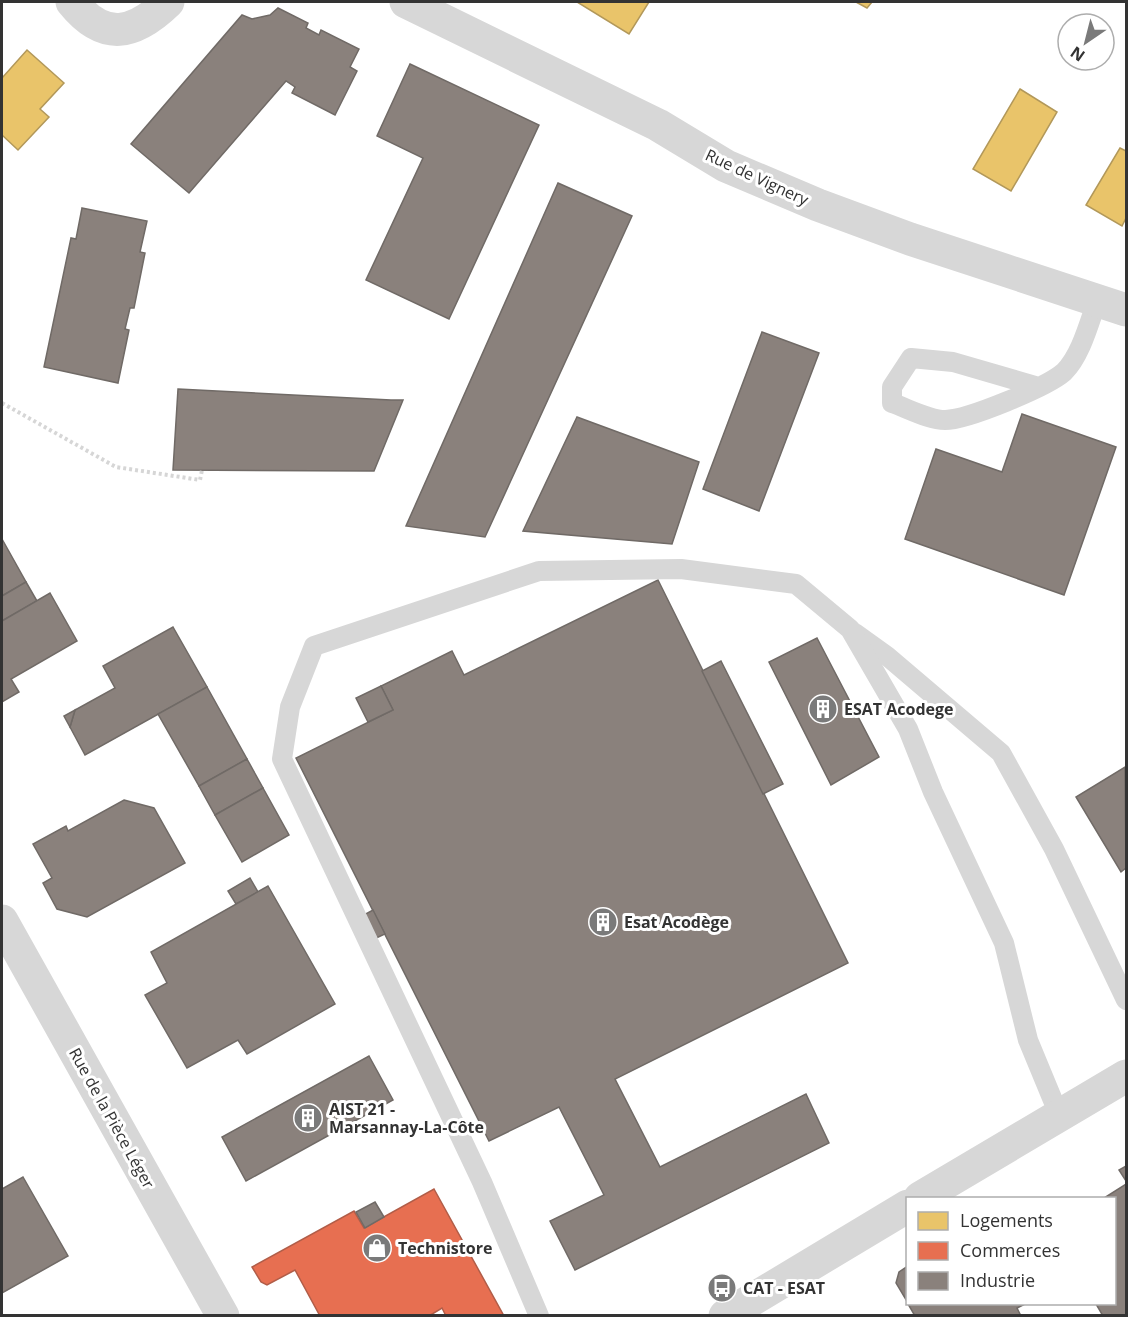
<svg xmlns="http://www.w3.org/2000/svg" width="1128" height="1317" font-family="'Open Sans',sans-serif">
<rect width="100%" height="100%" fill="#fff"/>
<g fill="#e9c46a" stroke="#b2985a" stroke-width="1.5">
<path d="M 577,2 L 649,2 L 629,34 Z"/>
<path d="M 856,2 L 872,2 L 867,8 Z"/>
<path d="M 27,50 L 64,83 L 40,109 L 49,117 L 18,150 L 2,135 L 2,78 Z"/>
<path d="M 1020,89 L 1057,112 L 1011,191 L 973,169 Z"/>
<path d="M 1120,148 L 1126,151 L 1126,218 L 1122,226 L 1086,205 Z"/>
</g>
<path fill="#e76f51" stroke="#b15d48" stroke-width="1.5" d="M 434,1189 L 504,1316 L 446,1316 L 442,1308 L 429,1316 L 320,1316 L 295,1270 L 267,1285 L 261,1282 L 252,1267 L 354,1211 L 364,1228 Z"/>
<g fill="#8a817c" stroke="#706a66" stroke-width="1.5">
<path d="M 278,8 L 308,23 L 306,28 L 319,35 L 321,30 L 359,49 L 350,67 L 357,71 L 335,115 L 292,93 L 295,87 L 286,81 L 189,193 L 131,144 L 242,15 L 252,19 L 270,15 Z"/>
<path d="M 410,64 L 539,125 L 449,319 L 366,280 L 423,158 L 377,136 Z"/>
<path d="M 558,183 L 632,216 L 485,537 L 406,526 Z"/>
<path d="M 82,208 L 147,221 L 140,252 L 145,253 L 134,308 L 130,308 L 125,329 L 129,330 L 118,383 L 44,367 L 71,238 L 76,239 Z"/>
<path d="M 762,332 L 819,353 L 759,511 L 703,489 Z"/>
<path d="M 178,389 L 391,400 L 403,400 L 374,471 L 173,470 Z"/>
<path d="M 1022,414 L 1116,447 L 1064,595 L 905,539 L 936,449 L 1002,472 Z"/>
<path d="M 577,417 L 699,462 L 672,544 L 523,531 Z"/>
<path d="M 2,539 L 26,582 L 2,596 Z"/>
<path d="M 658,580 L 848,963 L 615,1079 L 660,1167 L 806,1094 L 829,1143 L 575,1270 L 550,1221 L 604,1195 L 559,1107 L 489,1141 L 296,758 L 393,710 L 381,686 L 452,651 L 464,675 Z"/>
<path d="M 26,582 L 37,601 L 2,621 L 2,596 Z"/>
<path d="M 50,593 L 77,641 L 11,679 L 19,692 L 2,702 L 2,621 Z"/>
<path d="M 173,627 L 207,687 L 85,755 L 70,727 L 75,710 L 115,688 L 103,666 Z"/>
<path d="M 817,638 L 879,757 L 831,785 L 769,662 Z"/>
<path d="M 721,661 L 783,784 L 763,794 L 702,671 Z"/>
<path d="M 381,686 L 393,710 L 368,722 L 356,698 Z"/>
<path d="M 207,687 L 247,759 L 199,786 L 158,714 Z"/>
<path d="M 75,710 L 70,727 L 64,716 Z"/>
<path d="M 247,759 L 263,788 L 215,815 L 199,786 Z"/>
<path d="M 1125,767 L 1126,868 L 1121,872 L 1076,797 Z"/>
<path d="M 263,788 L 289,835 L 242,862 L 215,815 Z"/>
<path d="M 124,800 L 154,808 L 185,863 L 87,917 L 57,909 L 43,883 L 52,878 L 33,844 L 66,826 L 68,831 Z"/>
<path d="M 250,878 L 258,892 L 236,904 L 228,891 Z"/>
<path d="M 268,886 L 335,1004 L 247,1054 L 238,1040 L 187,1068 L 145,995 L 167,983 L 151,952 Z"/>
<path d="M 373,910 L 385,934 L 372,940 L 360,917 Z"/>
<path d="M 369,1056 L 393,1100 L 246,1181 L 222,1137 Z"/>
<path d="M 1126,1166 L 1126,1181 L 1119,1170 Z"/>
<path d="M 23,1177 L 68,1256 L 2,1293 L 2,1189 Z"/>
<path d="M 1126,1184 L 1126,1316 L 1103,1316 L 1096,1304 L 1114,1304 L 1114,1198 L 1104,1198 Z"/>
<path d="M 375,1202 L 384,1217 L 365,1228 L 356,1212 Z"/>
<path d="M 908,1266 L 908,1303 L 896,1283 L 899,1272 Z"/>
<path d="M 908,1304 L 1025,1304 L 1017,1308 L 1021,1316 L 915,1316 Z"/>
</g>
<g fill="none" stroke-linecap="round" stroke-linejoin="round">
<path stroke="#d6d6d6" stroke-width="4" stroke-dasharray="3 3" stroke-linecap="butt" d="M 2,403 L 116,467 L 200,480 L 202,470"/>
<g stroke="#d7d7d7" stroke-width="20">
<path d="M 1039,387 L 953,362 L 911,358 L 892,387 L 892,403 C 907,408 929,420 945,420 C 967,420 1047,387 1064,372 C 1081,355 1089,323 1097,301"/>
<path d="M 855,633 L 887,656 L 1001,753 L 1054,849 L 1126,1000"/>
<path d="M 539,1316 L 482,1182 L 282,759 L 290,707 L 314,646 L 539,571 L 681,569 L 796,584 L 850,629 L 908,729 L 933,792 L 1004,943 L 1028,1040 L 1059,1115"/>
</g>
<g stroke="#d7d7d7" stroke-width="33">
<path d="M 72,2 C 104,42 134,35 168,2"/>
<path d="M 406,2 L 658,125 L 726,166 L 818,205 L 910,239 L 1126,310"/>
<path d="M 2,921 L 223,1316"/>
<path d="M 920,1198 L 1126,1076"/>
<path d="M 725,1316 L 908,1206"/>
</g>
</g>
<defs>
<g id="building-disc" transform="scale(1.5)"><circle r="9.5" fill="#7a7a7a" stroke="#fff"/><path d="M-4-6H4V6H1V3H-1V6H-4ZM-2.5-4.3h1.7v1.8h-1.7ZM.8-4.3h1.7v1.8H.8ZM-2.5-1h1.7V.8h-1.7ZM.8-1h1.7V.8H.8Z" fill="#fff"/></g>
<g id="shop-disc" transform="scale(1.5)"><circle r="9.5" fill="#7a7a7a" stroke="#fff"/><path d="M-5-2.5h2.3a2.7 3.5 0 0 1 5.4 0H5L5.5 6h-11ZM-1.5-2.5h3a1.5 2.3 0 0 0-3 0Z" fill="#fff"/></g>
<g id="bus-disc" transform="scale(1.5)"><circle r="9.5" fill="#7a7a7a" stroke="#fff"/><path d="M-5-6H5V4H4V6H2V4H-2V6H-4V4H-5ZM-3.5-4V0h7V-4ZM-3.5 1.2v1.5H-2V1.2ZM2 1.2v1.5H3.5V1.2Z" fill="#fff"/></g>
</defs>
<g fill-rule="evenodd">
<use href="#building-disc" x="823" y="709"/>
<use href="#building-disc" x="603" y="922"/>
<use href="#building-disc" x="308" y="1118"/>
<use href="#shop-disc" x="377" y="1248"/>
<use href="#bus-disc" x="722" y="1288"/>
</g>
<g text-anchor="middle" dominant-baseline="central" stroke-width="6" stroke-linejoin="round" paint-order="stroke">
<g font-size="16" fill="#333" stroke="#fff">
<text transform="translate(757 177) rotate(25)">Rue de Vignery</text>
<text transform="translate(112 1118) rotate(61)">Rue de la Pièce Léger</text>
</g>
<g font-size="16" font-weight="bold" fill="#333" stroke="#fff" text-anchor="start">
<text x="844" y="709">ESAT Acodege</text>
<text x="624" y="922">Esat Acodège</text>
<text x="329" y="1109">AIST 21 -<tspan x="329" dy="18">Marsannay-La-Côte</tspan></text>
<text x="398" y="1248">Technistore</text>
<text x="743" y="1288">CAT - ESAT</text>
</g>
</g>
<rect width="1128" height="1317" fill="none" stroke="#333333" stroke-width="6"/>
<rect x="906" y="1197" width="210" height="108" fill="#ffffff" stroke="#adadad" stroke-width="1.5"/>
<rect x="918" y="1212" width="30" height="18" fill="#e9c46a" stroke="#adadad" stroke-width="1.5"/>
<text x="960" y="1227" font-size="18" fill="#333333">Logements</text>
<rect x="918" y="1242" width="30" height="18" fill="#e76f51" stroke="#adadad" stroke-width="1.5"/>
<text x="960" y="1257" font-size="18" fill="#333333">Commerces</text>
<rect x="918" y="1272" width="30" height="18" fill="#8a817c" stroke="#adadad" stroke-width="1.5"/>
<text x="960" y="1287" font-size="18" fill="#333333">Industrie</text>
<g transform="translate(1086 42) rotate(215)"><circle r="28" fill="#ffffff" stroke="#adadad" stroke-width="1.5"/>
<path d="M0-4.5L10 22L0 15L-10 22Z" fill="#7a7a7a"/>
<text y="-9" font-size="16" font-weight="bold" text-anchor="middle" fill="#333333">N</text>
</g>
</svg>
